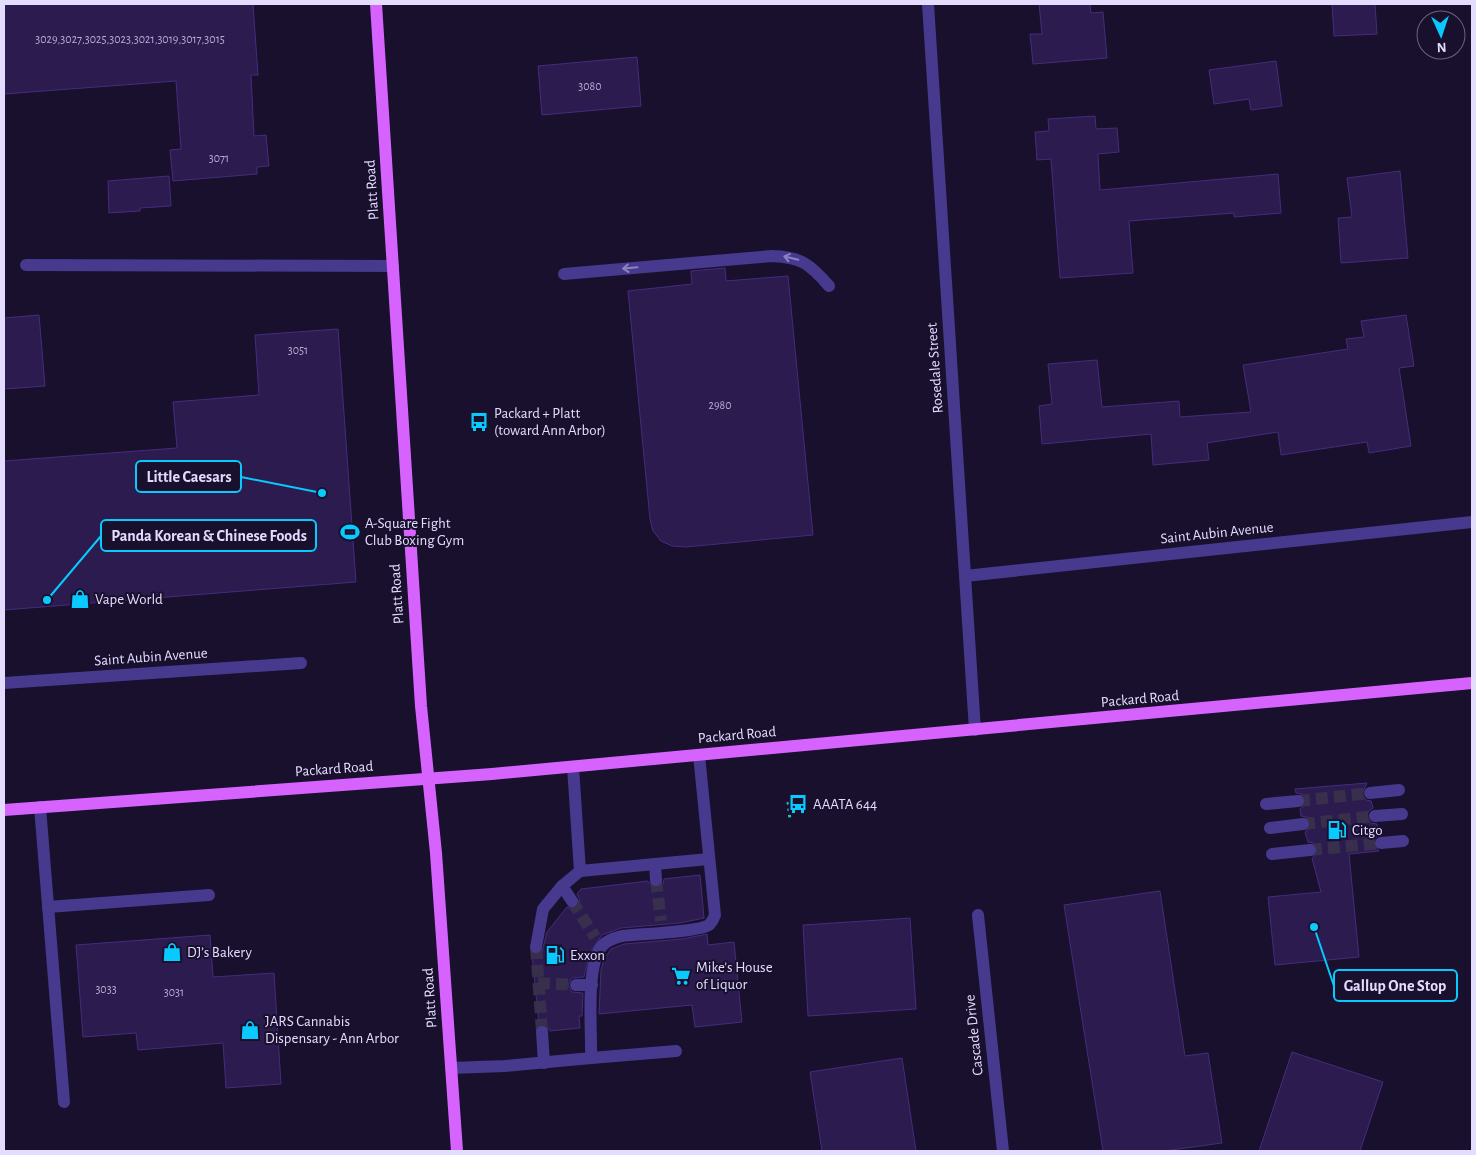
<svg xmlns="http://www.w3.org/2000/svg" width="1476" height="1155" font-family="'Alegreya Sans',sans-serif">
<rect width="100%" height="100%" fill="#18102d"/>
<g fill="#2c1b4f" stroke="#452c7c">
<path d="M 4,4 L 253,4 L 258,75 L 251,75 L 254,136 L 266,135 L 269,166 L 257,167 L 257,174 L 173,181 L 170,150 L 181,149 L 176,81 L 4,94 Z"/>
<path d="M 1039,4 L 1090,4 L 1091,13 L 1103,12 L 1107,58 L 1033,64 L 1030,34 L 1042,34 Z"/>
<path d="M 1332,4 L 1375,4 L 1377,34 L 1334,36 Z"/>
<path d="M 637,57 L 641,106 L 542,115 L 538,66 Z"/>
<path d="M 1276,61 L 1282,106 L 1251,110 L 1249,99 L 1214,104 L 1209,70 Z"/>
<path d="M 1095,116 L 1096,129 L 1117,128 L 1119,152 L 1098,154 L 1100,190 L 1278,174 L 1281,213 L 1234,217 L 1234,213 L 1129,221 L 1133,273 L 1060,278 L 1051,159 L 1037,160 L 1035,132 L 1049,131 L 1048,119 Z"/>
<path d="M 1400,171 L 1408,258 L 1341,263 L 1338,218 L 1352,217 L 1347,178 Z"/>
<path d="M 169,176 L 171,206 L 140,208 L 140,211 L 109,213 L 108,181 Z"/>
<path d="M 725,268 L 726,281 L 788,276 L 813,535 L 686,547 L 672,546 L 661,541 L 653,531 L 650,519 L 628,291 L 692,284 L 691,271 Z"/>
<path d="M 39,315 L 45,386 L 4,389 L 4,318 Z"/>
<path d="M 1406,315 L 1414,366 L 1399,368 L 1411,446 L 1369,453 L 1367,442 L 1281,455 L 1278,432 L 1207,443 L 1209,460 L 1153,465 L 1151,434 L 1042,444 L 1039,406 L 1052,404 L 1048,364 L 1097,360 L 1102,407 L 1179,401 L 1180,417 L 1251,412 L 1243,365 L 1348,349 L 1346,339 L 1364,337 L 1361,321 Z"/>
<path d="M 338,329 L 356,582 L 4,610 L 4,461 L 177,448 L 173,402 L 259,395 L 255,335 Z"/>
<path d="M 1367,783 L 1362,794 L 1366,800 L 1371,801 L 1373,808 L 1368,812 L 1367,817 L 1371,823 L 1377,824 L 1379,835 L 1374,839 L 1373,843 L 1379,851 L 1349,854 L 1359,957 L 1275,965 L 1268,897 L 1321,892 L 1312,858 L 1317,854 L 1318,849 L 1314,843 L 1308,842 L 1305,832 L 1310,828 L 1311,823 L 1307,817 L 1301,816 L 1300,809 L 1305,805 L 1306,800 L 1302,794 L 1296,793 L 1295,789 Z"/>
<path d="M 700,875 L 704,918 L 680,923 L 621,928 L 602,935 L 590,952 L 584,977 L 572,978 L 568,985 L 572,992 L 583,993 L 582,1016 L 579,1016 L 580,1028 L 550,1031 L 546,1025 L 539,1025 L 532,954 L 538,955 L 542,952 L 547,932 L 567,907 L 573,909 L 579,905 L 580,900 L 577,894 L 581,889 L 648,881 L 652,887 L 657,888 L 663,884 L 664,879 Z"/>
<path d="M 1160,891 L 1185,1056 L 1208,1053 L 1222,1143 L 1164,1151 L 1103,1151 L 1064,905 Z"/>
<path d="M 910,918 L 916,1009 L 808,1016 L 803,925 Z"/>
<path d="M 707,934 L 708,945 L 734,942 L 742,1022 L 695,1027 L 692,1005 L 599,1014 L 601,970 L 604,959 L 611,949 L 624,944 L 682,939 Z"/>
<path d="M 210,935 L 213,977 L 274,973 L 281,1084 L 226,1088 L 223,1043 L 138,1050 L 136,1033 L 83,1037 L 76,945 Z"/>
<path d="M 1292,1052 L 1383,1082 L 1360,1151 L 1259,1151 Z"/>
<path d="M 902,1058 L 916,1151 L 822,1151 L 810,1072 Z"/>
</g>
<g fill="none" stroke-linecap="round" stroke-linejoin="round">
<g stroke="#372f4c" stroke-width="12" stroke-dasharray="12 6" stroke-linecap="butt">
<path d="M 1298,801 L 1370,793"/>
<path d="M 1303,824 L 1375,816"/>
<path d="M 1310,850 L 1381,843"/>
<path d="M 656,880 L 661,921"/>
<path d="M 572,901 L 595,937"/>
<path d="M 536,947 L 542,1032"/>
<path d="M 538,983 L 576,985"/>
</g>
<path stroke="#2bbcc4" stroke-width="3" stroke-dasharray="2.5 4" stroke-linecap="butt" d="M 788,802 L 790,820"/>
<g stroke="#46398e" stroke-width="12">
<path d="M 928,4 L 975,730"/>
<path d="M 26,265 L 393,266"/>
<path d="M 564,274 L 772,256 C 801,257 810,264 829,286"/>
<path d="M 965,576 L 1472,522"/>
<path d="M 4,683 L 301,663"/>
<path d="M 573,767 L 580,871 L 709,859"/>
<path d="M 1370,793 L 1399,790"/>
<path d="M 1266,804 L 1298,801"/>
<path d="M 40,807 L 64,1102"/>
<path d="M 1375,816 L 1402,814"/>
<path d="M 1270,828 L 1303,824"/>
<path d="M 1381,843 L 1403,841"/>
<path d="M 1272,854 L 1310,850"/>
<path d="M 655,864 L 656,880"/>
<path d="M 562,886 L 572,901"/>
<path d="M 48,907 L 209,895"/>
<path d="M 978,915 L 1003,1151"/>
<path d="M 536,947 L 543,909 L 562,886 L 580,871"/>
<path d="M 576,985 L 592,985"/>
<path d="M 542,1032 L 544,1063"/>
<path d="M 591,1058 L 676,1051"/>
<path d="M 451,1068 L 505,1066 L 591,1058 C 592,1031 585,966 602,946 C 607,940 615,938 622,936 C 639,934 698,932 709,925 C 712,922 714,918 715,915 L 699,755"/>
</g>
<g stroke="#d763ff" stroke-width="12">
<path d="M 376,4 L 421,706 L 436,853 L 457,1151"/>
<path d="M 4,810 L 492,774 L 1472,683"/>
</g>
</g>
<defs><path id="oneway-shaft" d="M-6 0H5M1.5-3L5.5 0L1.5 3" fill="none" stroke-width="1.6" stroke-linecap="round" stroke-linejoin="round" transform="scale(1.25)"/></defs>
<g stroke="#8d82c1">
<use href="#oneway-shaft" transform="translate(791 258) rotate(-167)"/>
<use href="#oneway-shaft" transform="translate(630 268) rotate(175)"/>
</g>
<defs>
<g id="bus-bare" transform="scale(1.5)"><path d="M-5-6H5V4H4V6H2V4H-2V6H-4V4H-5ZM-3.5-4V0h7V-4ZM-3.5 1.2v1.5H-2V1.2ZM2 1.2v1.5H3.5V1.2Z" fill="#08caff" stroke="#18102d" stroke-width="2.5" paint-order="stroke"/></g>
<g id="stadium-bare" transform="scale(1.5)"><path d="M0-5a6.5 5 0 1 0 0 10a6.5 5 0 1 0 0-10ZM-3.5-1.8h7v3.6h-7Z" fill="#08caff" stroke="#18102d" stroke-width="2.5" paint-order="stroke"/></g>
<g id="shop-bare" transform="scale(1.5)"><path d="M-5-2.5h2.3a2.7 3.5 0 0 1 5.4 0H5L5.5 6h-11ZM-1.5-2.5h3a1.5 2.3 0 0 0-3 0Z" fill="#08caff" stroke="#18102d" stroke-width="2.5" paint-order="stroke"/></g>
<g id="fuel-bare" transform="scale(1.5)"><path d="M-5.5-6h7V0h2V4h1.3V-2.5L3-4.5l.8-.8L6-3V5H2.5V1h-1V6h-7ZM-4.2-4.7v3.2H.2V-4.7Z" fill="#08caff" stroke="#18102d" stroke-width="2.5" paint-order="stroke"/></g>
<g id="supermarket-bare" transform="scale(1.5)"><path d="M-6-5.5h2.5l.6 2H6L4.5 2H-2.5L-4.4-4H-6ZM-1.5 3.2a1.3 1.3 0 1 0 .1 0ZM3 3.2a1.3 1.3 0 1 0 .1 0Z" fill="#08caff" stroke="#18102d" stroke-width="2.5" paint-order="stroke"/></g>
</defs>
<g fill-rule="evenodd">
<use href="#bus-bare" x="479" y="422"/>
<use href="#stadium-bare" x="350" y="532"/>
<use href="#shop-bare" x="80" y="599"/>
<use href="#bus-bare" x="798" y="804"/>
<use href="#fuel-bare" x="1337" y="830"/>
<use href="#shop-bare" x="172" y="952"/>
<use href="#fuel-bare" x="555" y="955"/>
<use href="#supermarket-bare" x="681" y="976"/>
<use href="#shop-bare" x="250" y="1030"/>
</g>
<g text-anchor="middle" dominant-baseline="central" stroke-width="4" stroke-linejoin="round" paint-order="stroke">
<g font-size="12" fill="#b6acd3">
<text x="130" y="39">3029,3027,3025,3023,3021,3019,3017,3015</text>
<text x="590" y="86">3080</text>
<text x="219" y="158">3071</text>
<text x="298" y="350">3051</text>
<text x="720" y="405">2980</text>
<text x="106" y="989">3033</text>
<text x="174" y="992">3031</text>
</g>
<g font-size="15" fill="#e4dcff" stroke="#18102d">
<text transform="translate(372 190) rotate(-94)">Platt Road</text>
<text transform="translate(935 368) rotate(-94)">Rosedale Street</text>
<text transform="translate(1217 533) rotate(-6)">Saint Aubin Avenue</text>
<text transform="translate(397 594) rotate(-94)">Platt Road</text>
<text transform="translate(151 657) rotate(-4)">Saint Aubin Avenue</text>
<text transform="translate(1140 699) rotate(-5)">Packard Road</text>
<text transform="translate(737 735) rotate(-5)">Packard Road</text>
<text transform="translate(334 769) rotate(-4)">Packard Road</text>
<text transform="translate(430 998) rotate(-94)">Platt Road</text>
<text transform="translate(974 1035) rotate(-96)">Cascade Drive</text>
</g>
<g font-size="15" fill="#e4dcff" stroke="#18102d" text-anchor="start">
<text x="494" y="413">Packard + Platt<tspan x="494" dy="17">(toward Ann Arbor)</tspan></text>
<text x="365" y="523">A-Square Fight<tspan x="365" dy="17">Club Boxing Gym</tspan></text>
<text x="95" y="599">Vape World</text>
<text x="813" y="804">AAATA 644</text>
<text x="1352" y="830">Citgo</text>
<text x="187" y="952">DJ’s Bakery</text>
<text x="570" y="955">Exxon</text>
<text x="696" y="967">Mike's House<tspan x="696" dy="17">of Liquor</tspan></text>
<text x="265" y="1021">JARS Cannabis<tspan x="265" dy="17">Dispensary - Ann Arbor</tspan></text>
</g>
</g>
<path fill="none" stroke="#08caff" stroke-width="2" d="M322 493L241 477M47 600L101 536M1314 927L1334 986"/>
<g fill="#08caff" stroke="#18102d" stroke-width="2">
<circle cx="322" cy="493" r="5"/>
<circle cx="47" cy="600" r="5"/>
<circle cx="1314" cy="927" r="5"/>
</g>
<g fill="#18102d" stroke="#08caff" stroke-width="2">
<rect x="136" y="461" width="105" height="31" rx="5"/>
<rect x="101" y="520" width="215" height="31" rx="5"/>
<rect x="1334" y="970" width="123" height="31" rx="5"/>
</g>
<g font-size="16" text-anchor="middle" font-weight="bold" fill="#e4dcff">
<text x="189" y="482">Little Caesars</text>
<text x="209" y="541">Panda Korean &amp; Chinese Foods</text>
<text x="1395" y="991">Gallup One Stop</text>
</g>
<rect width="1476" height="1155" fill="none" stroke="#e4dcff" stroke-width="10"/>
<g transform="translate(1441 35) rotate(177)"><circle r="24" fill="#18102d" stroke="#6a6281"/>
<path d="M0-4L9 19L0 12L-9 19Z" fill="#08caff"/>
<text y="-8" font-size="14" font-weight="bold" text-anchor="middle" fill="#e4dcff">N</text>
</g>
</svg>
